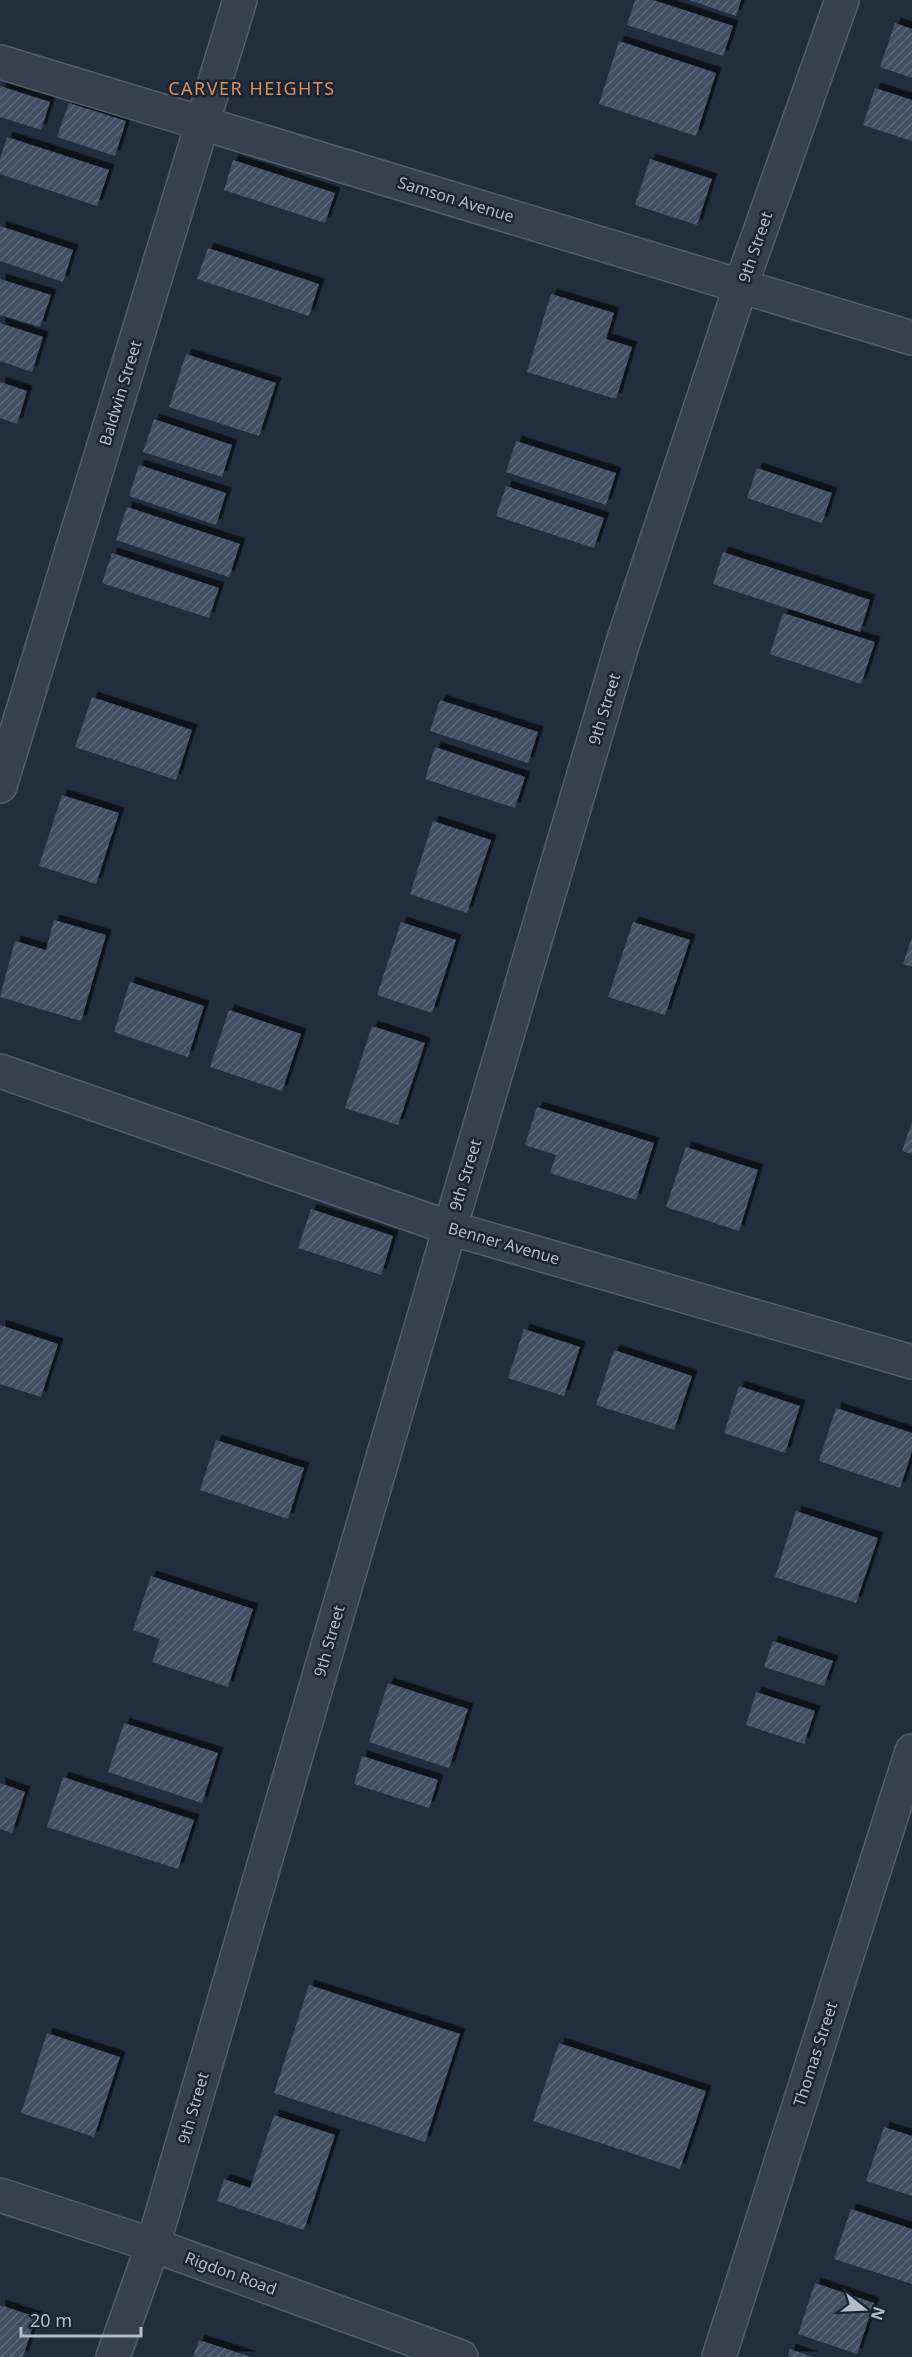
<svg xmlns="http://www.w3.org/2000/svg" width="912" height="2357" font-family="'Noto Sans',sans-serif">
<defs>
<pattern id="building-hatch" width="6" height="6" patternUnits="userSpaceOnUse" patternTransform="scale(1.5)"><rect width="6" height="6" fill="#425062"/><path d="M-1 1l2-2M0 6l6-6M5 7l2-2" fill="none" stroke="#5b6777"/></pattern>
<filter id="shadow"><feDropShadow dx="5.5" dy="-5.5" stdDeviation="0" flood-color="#0009"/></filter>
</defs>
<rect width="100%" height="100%" fill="#222e3e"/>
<g fill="url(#building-hatch)" filter="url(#shadow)">
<path d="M 635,0 L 653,0 L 733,26 L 723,56 L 627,25 Z"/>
<path d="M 689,0 L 741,0 L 736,16 Z"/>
<path d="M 895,23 L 912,29 L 912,78 L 880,67 Z"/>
<path d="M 619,41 L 716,73 L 696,136 L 599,104 Z"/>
<path d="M 0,86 L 50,102 L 41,130 L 0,117 Z"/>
<path d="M 875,88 L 912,100 L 912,141 L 863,125 Z"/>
<path d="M 69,103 L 126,121 L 115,156 L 57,137 Z"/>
<path d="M 7,137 L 109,170 L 97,206 L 0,174 L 0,159 Z"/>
<path d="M 650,159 L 712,179 L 697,225 L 635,205 Z"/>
<path d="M 233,160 L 335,193 L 325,223 L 224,190 Z"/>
<path d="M 0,226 L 73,250 L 63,282 L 0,261 Z"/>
<path d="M 208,248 L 319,284 L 309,316 L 197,279 Z"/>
<path d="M 0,279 L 51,295 L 40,327 L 0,315 Z"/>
<path d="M 551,294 L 614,313 L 606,339 L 632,347 L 616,399 L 527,372 Z"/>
<path d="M 0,323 L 43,337 L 32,372 L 0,361 Z"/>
<path d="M 186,354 L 276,383 L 259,436 L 169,407 Z"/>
<path d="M 0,382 L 27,391 L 17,424 L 0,418 Z"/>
<path d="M 154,419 L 232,445 L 222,477 L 143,452 Z"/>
<path d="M 516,441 L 616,473 L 606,505 L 506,472 Z"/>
<path d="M 139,465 L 226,493 L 216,525 L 129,496 Z"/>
<path d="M 757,468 L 832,493 L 822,523 L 747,498 Z"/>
<path d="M 506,486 L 604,518 L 594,548 L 496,516 Z"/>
<path d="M 127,507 L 240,544 L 229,577 L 116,540 Z"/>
<path d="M 723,552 L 870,600 L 860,632 L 713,584 Z"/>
<path d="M 112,553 L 219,588 L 209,618 L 102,583 Z"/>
<path d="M 783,613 L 875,642 L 861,684 L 770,654 Z"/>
<path d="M 92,697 L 192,730 L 176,780 L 75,747 Z"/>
<path d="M 440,700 L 538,732 L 528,763 L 430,731 Z"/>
<path d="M 435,747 L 525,777 L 515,808 L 425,779 Z"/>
<path d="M 62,795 L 119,813 L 96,884 L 39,866 Z"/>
<path d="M 433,821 L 491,840 L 467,913 L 410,894 Z"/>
<path d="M 54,920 L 106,935 L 81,1021 L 0,997 L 15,941 L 46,950 Z"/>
<path d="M 401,922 L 456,940 L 432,1013 L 377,995 Z"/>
<path d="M 633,922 L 690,940 L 665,1015 L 608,997 Z"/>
<path d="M 912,937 L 912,967 L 903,964 Z"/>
<path d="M 130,982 L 204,1006 L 188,1057 L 114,1032 Z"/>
<path d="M 229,1010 L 301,1034 L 282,1091 L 210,1067 Z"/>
<path d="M 372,1026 L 425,1043 L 398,1125 L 345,1108 Z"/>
<path d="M 537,1107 L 654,1143 L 636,1200 L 550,1173 L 556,1155 L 525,1145 Z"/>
<path d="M 912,1122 L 912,1154 L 902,1151 Z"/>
<path d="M 686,1147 L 758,1170 L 739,1231 L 666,1207 Z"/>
<path d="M 311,1209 L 393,1236 L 381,1275 L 298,1248 Z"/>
<path d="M 0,1325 L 58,1344 L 41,1397 L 0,1384 Z"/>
<path d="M 524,1329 L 580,1347 L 564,1396 L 508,1378 Z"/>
<path d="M 614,1350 L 692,1376 L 674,1430 L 596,1405 Z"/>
<path d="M 739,1386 L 800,1406 L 785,1453 L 724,1433 Z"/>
<path d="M 836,1408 L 912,1433 L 912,1451 L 900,1488 L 819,1461 Z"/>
<path d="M 216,1440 L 304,1468 L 288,1519 L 200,1490 Z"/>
<path d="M 796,1511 L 878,1538 L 856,1603 L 775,1577 Z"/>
<path d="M 151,1576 L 253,1609 L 228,1687 L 152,1662 L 160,1639 L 133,1630 Z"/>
<path d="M 773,1641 L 833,1661 L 824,1686 L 764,1667 Z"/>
<path d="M 388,1683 L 468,1709 L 449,1768 L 369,1742 Z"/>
<path d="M 756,1692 L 815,1711 L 804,1744 L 746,1725 Z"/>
<path d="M 124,1723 L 218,1753 L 202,1803 L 108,1772 Z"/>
<path d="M 362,1756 L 438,1780 L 429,1808 L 354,1784 Z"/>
<path d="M 63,1777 L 194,1820 L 178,1869 L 47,1827 Z"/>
<path d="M 0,1783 L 25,1792 L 12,1833 L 0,1829 Z"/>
<path d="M 309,1985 L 460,2034 L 425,2142 L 274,2093 Z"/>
<path d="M 47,2033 L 120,2057 L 94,2137 L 21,2113 Z"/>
<path d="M 559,2043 L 706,2091 L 680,2169 L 533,2121 Z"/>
<path d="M 274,2115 L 335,2135 L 304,2230 L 217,2201 L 224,2179 L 250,2188 Z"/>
<path d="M 884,2127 L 912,2136 L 912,2196 L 866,2181 Z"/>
<path d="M 851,2209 L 912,2229 L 912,2284 L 834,2259 Z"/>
<path d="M 815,2283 L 874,2303 L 857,2354 L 798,2334 Z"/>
<path d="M 0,2305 L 36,2317 L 23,2357 L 0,2357 Z"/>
<path d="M 199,2340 L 251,2357 L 193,2357 Z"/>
<path d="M 790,2349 L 813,2357 L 788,2357 Z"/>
</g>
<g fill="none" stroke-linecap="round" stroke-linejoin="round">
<g stroke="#545e6b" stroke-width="36">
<g id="minor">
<path d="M 0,62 L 912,338"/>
<path d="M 0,786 L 240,0"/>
<path d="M 0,1071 L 450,1228 L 912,1362"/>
<path d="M 0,2195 L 153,2245 L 461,2357"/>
<path d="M 113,2357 L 153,2245 L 450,1228 L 623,642 L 741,285 L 842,0"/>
<path d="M 719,2357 L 912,1751"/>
</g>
</g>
<use href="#minor" stroke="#36404e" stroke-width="33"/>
</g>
<g text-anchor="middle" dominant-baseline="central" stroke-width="5" stroke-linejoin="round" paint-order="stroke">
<g font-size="16" fill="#b1bbc9" stroke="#1b2532">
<text transform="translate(456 199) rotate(17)">Samson Avenue</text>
<text transform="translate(755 247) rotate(-71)">9th Street</text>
<text transform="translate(120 393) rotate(-73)">Baldwin Street</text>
<text transform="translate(604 709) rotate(-73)">9th Street</text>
<text transform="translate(465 1175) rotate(-73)">9th Street</text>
<text transform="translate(504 1243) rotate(16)">Benner Avenue</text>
<text transform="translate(329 1641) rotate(-74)">9th Street</text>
<text transform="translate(815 2054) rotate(-72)">Thomas Street</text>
<text transform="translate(193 2108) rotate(-74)">9th Street</text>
<text transform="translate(231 2273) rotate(20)">Rigdon Road</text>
</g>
<g font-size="18" letter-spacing="1.5" fill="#db8f5a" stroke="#1b2532">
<text x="252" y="88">CARVER HEIGHTS</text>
</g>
</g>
<g transform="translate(864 2309) rotate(108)" stroke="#1b2532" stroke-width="4.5" paint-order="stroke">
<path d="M0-4.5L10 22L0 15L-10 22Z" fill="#b1bbc9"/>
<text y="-9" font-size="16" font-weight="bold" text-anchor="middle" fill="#b1bbc9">N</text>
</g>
<path d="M21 2327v9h120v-9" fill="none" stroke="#b1bbc9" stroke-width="3"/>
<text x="30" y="2327" font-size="18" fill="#b1bbc9" stroke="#1b2532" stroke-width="4.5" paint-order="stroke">20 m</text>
</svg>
